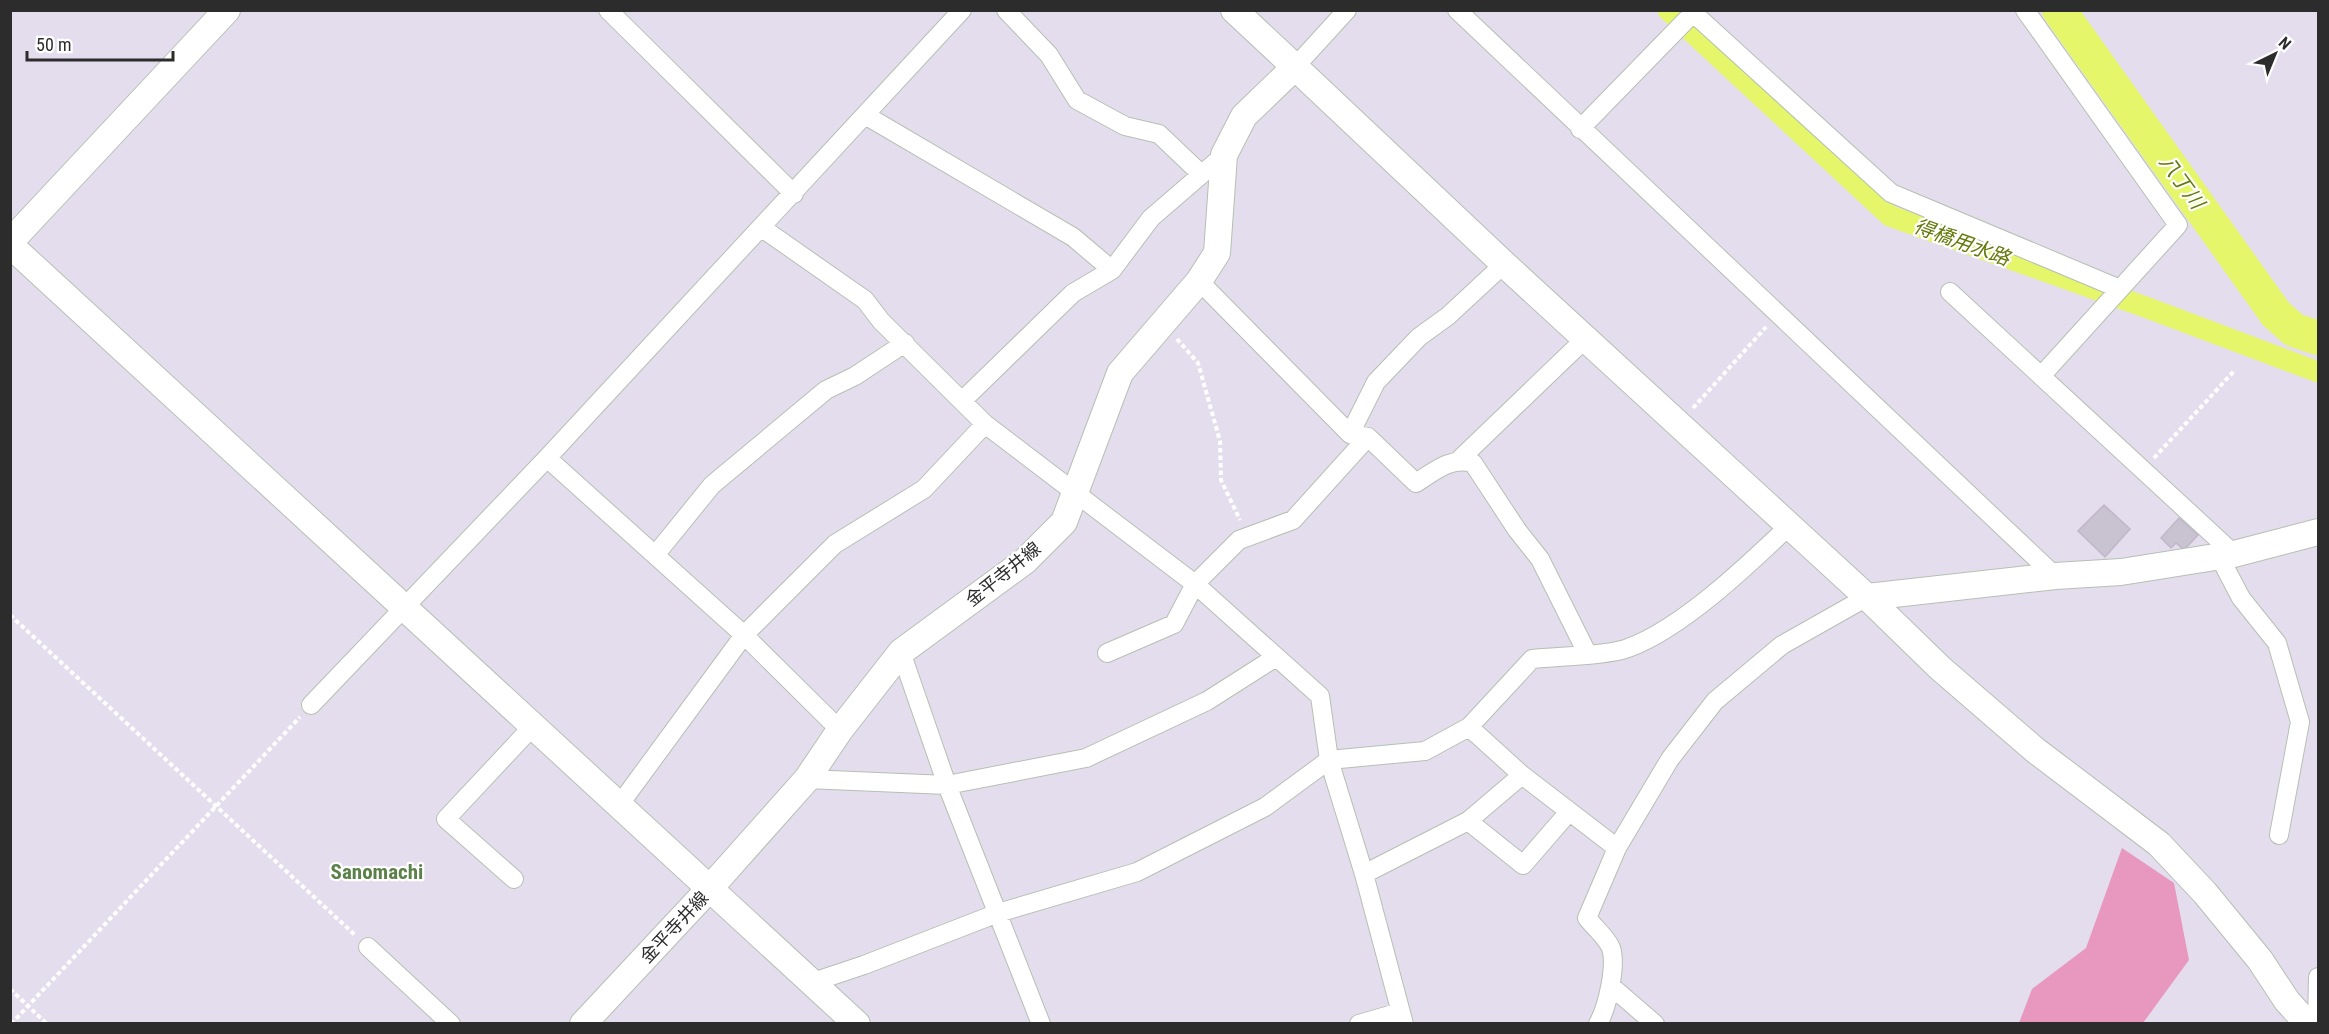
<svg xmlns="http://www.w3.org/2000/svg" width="2329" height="1034" viewBox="0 0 2329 1034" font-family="'Roboto Condensed','Noto Sans JP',sans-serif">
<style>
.green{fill:#e897be}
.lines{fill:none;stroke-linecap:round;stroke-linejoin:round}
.canal{stroke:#e5f66b;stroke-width:21}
.river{stroke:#e5f66b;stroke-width:34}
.building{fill:#c9c2d0;stroke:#c0b7ca;stroke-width:1.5}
.street-casing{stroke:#b6c0b1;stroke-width:20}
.secondary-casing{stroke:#b6c0b1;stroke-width:28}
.path{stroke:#fff;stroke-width:4;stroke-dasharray:4.5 3;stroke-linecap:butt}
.street{stroke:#fff;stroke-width:18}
.secondary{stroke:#fff;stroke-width:26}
.labels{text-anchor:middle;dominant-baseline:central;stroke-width:4.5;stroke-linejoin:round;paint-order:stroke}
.street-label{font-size:18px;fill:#2c2c2c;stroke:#fff}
.water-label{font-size:20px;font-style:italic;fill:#637909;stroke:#fff}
.quarter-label{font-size:21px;font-weight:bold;fill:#5b8049;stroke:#fff}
</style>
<rect width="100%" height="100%" fill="#e4ddee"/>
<!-- green -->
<path class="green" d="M2122 848 2174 883 2189 960 2143 1023H2019L2032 989 2086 948Z"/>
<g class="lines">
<!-- canal -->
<path class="canal" d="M1668 10 1890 216 2148 308 2318 372"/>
<!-- river -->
<path class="river" d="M2059 10 2276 314 2294 330 2318 338"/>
</g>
<!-- building -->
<path class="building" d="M2104 505 2130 529 2105 557 2078 531Z
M2179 518 2198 535 2184 550 2176 543 2171 548 2161 538Z"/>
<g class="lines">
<defs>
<path id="street" d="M608 10 794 194
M1006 10 1049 55 1077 100 1125 126 1159 134 1200 173
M1457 10 2055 576
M1690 10 1891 193 2120 289 2178 225 2025 10
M1295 67 1347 10
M865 115 1073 237 1112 270
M1580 129 1696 10
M762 228 865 300 881 321 985 424 1195 584 1320 696 1329 760 1364 874 1404 1024
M1199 281 1350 434 1368 437 1416 483C1435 471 1450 457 1473 463L1517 530 1540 559 1587 653
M1950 292 2234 554
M2042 375 2120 289
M963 400 1073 293 1112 270 1151 218 1224 155
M1350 434 1376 382 1419 337 1448 316 1504 264
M547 458 744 635 840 730
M1460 459 1586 338
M656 554 712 485 826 390 855 376 905 343
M2219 556 2241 598 2277 643 2300 722 2279 835
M901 652 947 785 1041 1024
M1107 653 1174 624 1195 584 1239 540 1293 520 1368 437
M311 705 547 458 962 10
M1469 727 1522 775 1617 848
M807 779 947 785 1086 758 1207 701 1276 657
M620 804 744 635 835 544 924 489 985 424
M1468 821 1523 865 1568 813
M1364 874 1468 821 1522 775
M514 879 446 819 534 725
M368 947 451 1024
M813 982 864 965 998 913 1137 872 1265 807 1329 760 1425 751 1469 727 1532 659C1556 656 1608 656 1628 648 1681 629 1747 566 1788 527
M1611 986 1655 1024
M1359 1024 1400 1012
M1598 1024C1607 1008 1617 966 1611 948 1607 938 1594 927 1587 918L1617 848 1670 759 1715 701 1782 645 1867 597
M2317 1024 2318 977"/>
<path id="secondary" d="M1295 67 1504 264 1867 597 1940 668 2035 750 2159 844 2205 893 2260 960 2287 1001 2308 1024
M10 242 227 10
M10 245 857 1024
M1867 597 2055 576 2121 572 2234 554 2318 532
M583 1024 710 888 807 779 840 730 901 652 1025 561 1064 522 1120 373 1199 281 1217 253 1224 155 1244 116 1295 67 1234 10"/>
</defs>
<!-- street casing -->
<use href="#street" class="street-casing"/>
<!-- secondary casing -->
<use href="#secondary" class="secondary-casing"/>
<!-- path -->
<path class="path" d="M1177 339 1198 363 1220 441 1221 480 1240 520
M1693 408 1766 327
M2154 458 2235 370
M10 615 355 935
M10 989 47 1024
M11 1024 300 717"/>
<!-- street -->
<use href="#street" class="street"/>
<!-- secondary -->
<use href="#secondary" class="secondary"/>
</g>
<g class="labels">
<!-- street labels -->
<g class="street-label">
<text transform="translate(1003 574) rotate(-39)">金平寺井線</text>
<text transform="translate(674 927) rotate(-47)">金平寺井線</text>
</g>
<!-- water labels -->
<g class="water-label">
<text transform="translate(2182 182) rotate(54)">八丁川</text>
<text transform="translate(1962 242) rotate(20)">得橋用水路</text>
</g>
<!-- quarter labels -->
<g class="quarter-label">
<text x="377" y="872">Sanomachi</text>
</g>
</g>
<!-- border -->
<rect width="2329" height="1034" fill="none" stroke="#2c2c2c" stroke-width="24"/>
<!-- north arrow -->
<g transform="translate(2275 54) rotate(43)" stroke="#ffffff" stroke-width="4.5" paint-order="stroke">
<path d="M0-4.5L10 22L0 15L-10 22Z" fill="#2c2c2c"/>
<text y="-9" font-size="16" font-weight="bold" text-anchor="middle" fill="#2c2c2c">N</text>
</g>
<!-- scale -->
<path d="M27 51v9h146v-9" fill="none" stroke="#2c2c2c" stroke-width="3"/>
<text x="36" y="51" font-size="18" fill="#2c2c2c" stroke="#ffffff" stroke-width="4.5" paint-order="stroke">50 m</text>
</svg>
